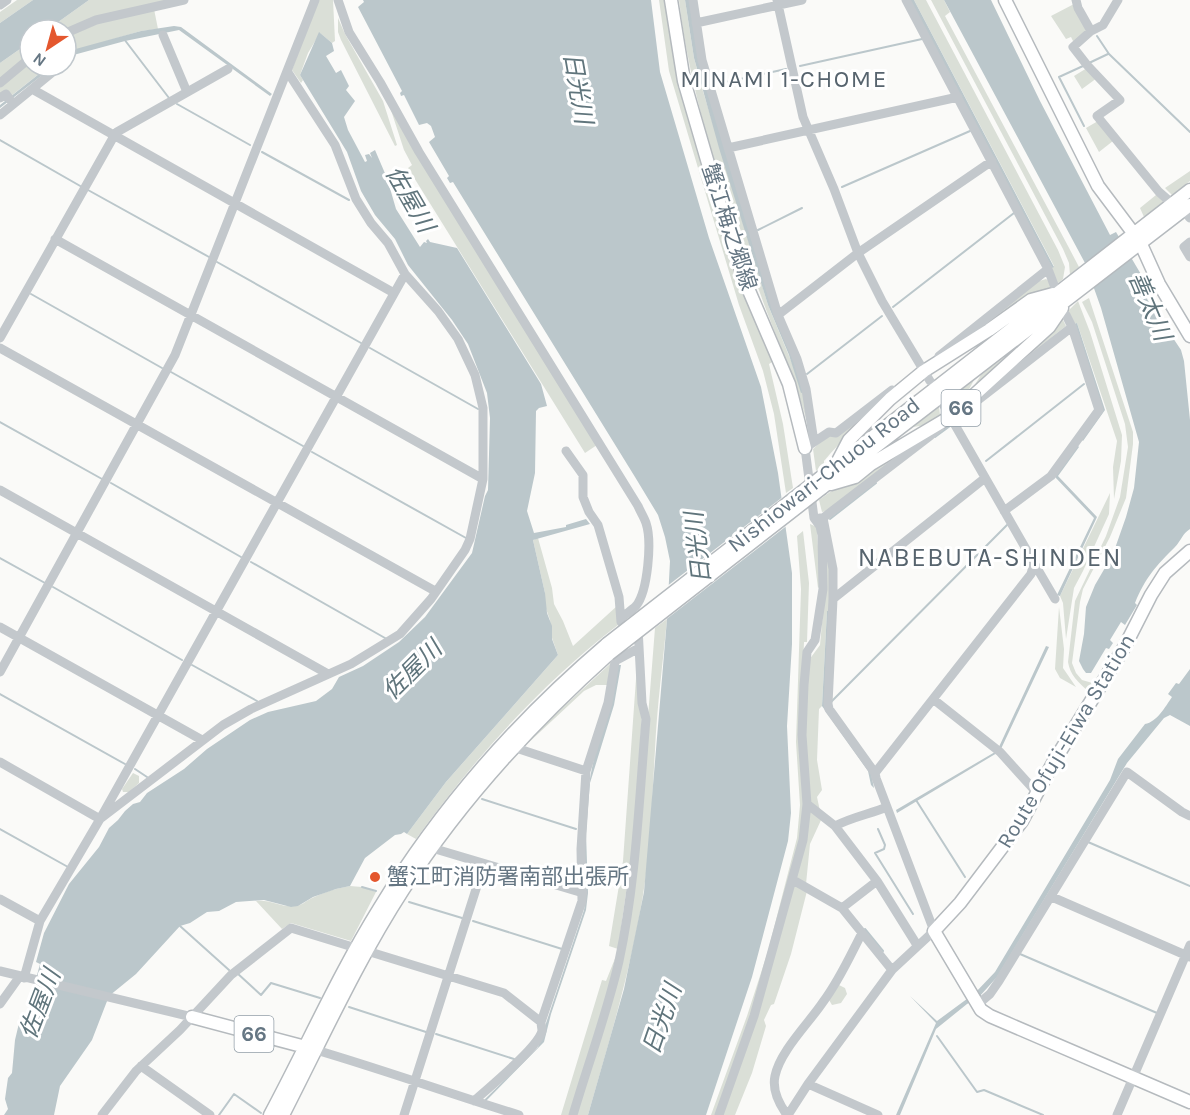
<svg xmlns="http://www.w3.org/2000/svg" width="1190" height="1115" viewBox="0 0 1190 1115" font-family="Karla,'Noto Sans JP',sans-serif">
<style>
.green{fill:#dadfd7}
.water{fill:#bbc7cb}
.pier{fill:#fafaf8}
.lines{fill:none;stroke-linecap:round;stroke-linejoin:round}
.stream{stroke:#bbc7cb;stroke-width:2}
.major-casing{stroke:#b5babe;stroke-width:15}
.minor{stroke:#c3c8cc;stroke-width:9}
.major{stroke:#fff;stroke-width:12}
.major-bridge-casing{stroke:#b5babe;stroke-width:15;stroke-linecap:butt}
.major-bridge{stroke:#fff;stroke-width:12}
.poi-dot{fill:#e4572e;stroke:#fff;stroke-width:2}
.labels{text-anchor:middle;dominant-baseline:central;stroke-width:6;stroke-linejoin:round;paint-order:stroke}
.shield{fill:#fff;stroke:#939fa8;stroke-width:1.5}
.shield-label{font-size:21px;font-weight:bold;fill:#657683}
.street-label{font-size:22px;fill:#657683;stroke:#fff}
.poi-label{font-size:22px;fill:#657683;stroke:#fff;text-anchor:start}
.neighbourhood-label{font-size:24px;letter-spacing:1.5px;fill:#57646e;stroke:#fff}
.water-label{font-size:24px;font-style:italic;fill:#60757c;stroke:#fff}
.quarter-label{font-size:26px;letter-spacing:1.5px;fill:#57646e;stroke:#fff}
</style>
<rect width="100%" height="100%" fill="#fafaf8"/>
<!-- green -->
<path class="green" d="M17 0H33L0 23V12Z
M89 0H171L66 30H47Z
M318 0H333L335 41 332 43 320 33 308 53 300 75 303 80 301 83 292 70Z
M659 0H666L668 17 774 361 769 364 783 424 793 488 786 493 774 414 763 371 739 305 669 71Z
M679 0H685L694 58 702 88 768 305 804 392 808 426C796 378 776 339 760 293 725 198 691 101 679 0Z
M914 0H926L1058 250 1065 267 1063 279 1057 284 1052 268 1054 266Z
M931 0H944L950 12 945 16 1068 246 1079 267 1070 275 1069 263 1063 249Z
M1074 4 1088 32 1074 43 1071 37 1066 39 1051 16Z
M154 9 158 29 141 31 66 53V37L109 19Z
M338 18 345 34 383 101 397 145 395 146 341 40 338 32Z
M30 42V55L0 80V63Z
M30 62V66H49L11 96 0 95V86Z
M1087 68 1097 78 1082 89 1074 76Z
M389 104 597 445 585 453 408 168 412 165 404 150Z
M1098 121 1113 141 1099 152 1086 128Z
M1190 171V181L1172 195 1165 188Z
M1156 195 1164 201 1144 217 1140 208Z
M1046 279 1049 281 1051 287 1035 293 958 344 1036 282Z
M1089 298 1133 432V444L1126 498 1110 537 1083 589 1080 602 1072 663 1076 673 1082 680 1096 684 1092 690 1088 691C1078 682 1070 675 1068 662L1075 601 1106 536 1120 497 1128 447 1125 424 1092 322 1082 302Z
M1078 301 1090 332 1122 435 1121 461 1114 499 1113 467 1117 441 1077 323 1074 324 1068 311Z
M1062 318 1066 326 989 387 1059 322Z
M1046 325 967 397 981 375Z
M974 380 966 395 952 405H949L946 401Z
M885 399C865 420 841 440 824 461V464L816 471 813 449 827 436H838Z
M939 407 940 415 926 425 913 427Z
M921 439 827 511 822 512 819 500 830 492 853 482Z
M1110 493 1109 514 1083 571 1074 588 1066 639 1063 603 1060 596Z
M810 524 817 527 820 586 818 588Z
M803 531 809 583 807 642H804L800 738 804 805 801 840 771 954 717 1115H711L747 1016 768 951 797 838 800 805 796 742 801 589 797 536Z
M824 535 830 567V611H827L822 706 819 709 817 760 822 790 817 797 820 811 810 804 804 732 809 660 820 645 825 590Z
M538 538 552 588 554 604 563 621 573 646 617 606 618 625C540 685 474 759 416 839L407 834 446 782 558 655 552 638 550 620 545 606V593L533 540Z
M1059 607 1064 649 1063 668 1076 687 1060 678 1055 669Z
M667 619C663 662 657 706 655 750 652 798 651 847 643 895 631 970 609 1042 588 1115H577L610 1002 638 844 655 628Z
M611 663 607 685H596L584 691 525 746 544 725Z
M637 665 642 716 633 844 618 949 609 946 623 861Z
M133 773 139 776V783L129 792H123L122 789Z
M808 810 822 818 810 844 806 884 796 878Z
M795 884 807 891 791 954 774 1004 771 1005 764 1020 766 1026 752 1073 735 1115H722Z
M350 886 362 887 376 892 351 941 291 923 282 929 256 901C270 899 282 908 295 906 301 906 306 901 312 898 324 892 337 888 350 886Z
M616 956 606 1000 569 1115H561L602 980 606 981Z
M839 985 845 988 847 994 841 1003 832 1005 829 1000Z"/>
<!-- water -->
<path class="water" d="M33 0H89L47 30H30V42L0 63V23Z
M363 0H651L660 72 709 238 761 387 778 473 792 573V644L787 726 791 813 788 841 752 977 706 1115H588L624 989 644 892 667 619 670 561 665 537 658 515 635 477 453 182 450 183 447 178 449 176 429 142 435 137 431 126 427 123 419 125 404 95 401 96 400 93 402 91 358 7 364 2Z
M685 0H690L698 58 804 392 801 393 789 355 768 305 719 148 694 58Z
M909 0H914L1054 267 1052 268Z
M944 0H991L1040 101 1110 235 1116 232 1142 276 1135 281 1181 350 1184 361 1190 420V529C1182 534 1181 541 1175 547 1156 566 1145 578 1135 603L1137 605 1125 625 1121 622 1110 640 1113 643 1109 649 1106 648 1091 673H1086L1083 669 1079 661 1084 634 1086 607 1095 585 1113 554 1126 517 1134 488 1139 442 1101 308 1085 263Z
M174 26 181 27 272 94 270 96 179 30 125 41 66 57V53L72 50 141 31Z
M319 32 332 43 334 51 326 56 336 73 341 70 349 86 346 90 355 101 344 117 348 130 365 162 367 161 365 155 369 154 372 158 370 153 375 150 387 178 396 209 420 247 424 242 427 243 426 241 428 239 430 242 457 248 541 384 547 406 539 408 536 411 535 473 527 511 534 533 566 527V525L586 519 590 524 533 540 545 593 547 613 552 626V639L558 655 446 782 407 834 404 832 401 834 395 835 365 858 350 886 336 889 313 897 298 906 291 907 264 900 236 902 219 911 207 912 190 923 180 926 136 974 109 996 92 1040 60 1086 54 1115H4L8 1109 5 1099 8 1078 12 1073 15 1040 20 1019 25 1020 40 964 36 962 44 933 69 884 99 847 109 828 118 820 125 811 133 804 140 802 147 793 184 769 207 749 250 720 268 712 316 701 332 689 339 677 363 666 399 642 425 617 472 553 485 496 488 490 490 418 487 393 468 344 452 320 408 265 395 239 375 215 361 191 347 152 300 75Z
M49 66H54L0 108V105Z
M1077 323 1105 410 1083 441 1081 439 1102 410 1074 324Z
M1077 445 1079 447 1058 476 1097 517 1060 596 1057 595 1094 518 1055 477Z
M827 611H829L825 704 871 773 874 788 871 785 868 771 822 706Z
M1046 646 1049 647 1000 751 998 749Z
M618 665H621L614 705 590 783 586 833 588 893 586 910 551 1014 544 1042 486 1101 484 1100 538 1047 584 910C589 884 583 858 584 832 586 774 604 720 618 665Z
M1190 669V726L1170 715 1164 718 1127 763 997 977 979 997 967 1004 936 1029 900 1115H896L936 1023 910 996 937 1021 975 993 995 972 1110 780 1118 759 1145 724C1157 722 1165 707 1172 697L1168 694 1176 683 1179 684Z
M995 752 997 753 897 813 896 810Z"/>
<!-- pier -->
<path class="pier" d="M784 496 789 524 664 621 666 587Z"/>
<g class="lines">
<!-- stream -->
<path class="stream" d="M1097 36 1109 54 1190 132
M124 39 169 98
M1089 63 1108 54
M800 66 922 39
M1083 66 1059 77 1084 126
M713 85 786 69
M177 104 250 145
M0 140 82 187
M262 152 349 200
M842 187 970 131
M88 190 209 257
M758 230 802 208
M217 262 361 343
M31 294 162 368
M893 307 1014 213
M370 348 478 409
M171 372 303 446
M807 374 882 316
M0 422 102 479
M935 437 950 426
M312 452 466 538
M986 461 1084 384
M111 483 241 557
M830 519 876 483
M0 558 45 583
M251 562 385 638
M53 587 182 660
M192 665 257 701
M0 694 125 764
M832 701 1007 525
M135 769 147 777
M482 799 576 829
M916 800 965 877
M0 829 68 867
M878 829 885 845 884 849 875 853 913 914
M1088 842 1190 886
M362 887 376 891
M409 902 462 918
M473 921 562 949
M180 926 229 970
M865 929 883 951
M1020 954 1157 1013
M237 973 261 995 271 983 320 998
M349 1007 426 1032
M436 1034 514 1059
M937 1036 977 1092 984 1090 1043 1115
M219 1115 234 1094 261 1113"/>
<defs>
<path id="major" d="M671 0 684 81 726 225 744 279 789 384 805 448
M1005 0 1098 186 1140 242 1159 284 1190 336
M838 461 849 440 890 399 924 371 989 330 1031 300 1053 294
M820 478 1190 190
M831 484 855 477 871 464 950 417 1049 327 1062 308
M822 488 1190 205
M1190 551 1165 573 1151 595 1125 646 1053 763 1022 821 960 903 934 931 981 1010 990 1016 1190 1102
M192 1017 313 1049
M270 1115C307 1046 338 975 379 909 440 808 518 720 607 644
M283 1115C322 1039 357 961 403 890 460 801 531 724 609 654"/>
</defs>
<!-- major casing -->
<use href="#major" class="major-casing"/>
<!-- minor -->
<path class="minor" d="M338 0 349 32 380 82 419 152 638 506C640 511 644 517 646 523 652 541 648 591 636 606 632 610 626 614 621 618
M693 0 702 60 778 315 797 359 806 389 814 442
M777 0 803 117 834 189 858 253 882 301 930 381
M906 0 1048 269 939 356
M1076 0 1078 8 1091 31
M1118 0 1103 25 1091 31 1073 47 1087 65 1120 100 1097 116 1159 192 1167 199
M0 5 7 0
M696 23 802 0
M66 33 96 20 184 0
M163 35 187 92
M0 83 30 58
M32 89 60 66
M0 98 6 94 13 104
M0 115 32 89 394 293
M728 148 958 97
M1189 217 1190 218
M55 239 483 479
M1190 242 1184 247 1190 257
M1048 269 1054 285
M778 315 858 253 992 161
M0 338 114 136 117 132 228 69
M0 348 435 591
M963 407 973 404 1072 327
M566 451 583 475V497L589 512 598 525 619 597 621 622
M0 490 328 674
M1004 511 1051 476 1099 410 1072 327 1066 315
M820 518H823L930 436 940 427
M1034 563 1055 599
M833 599 985 478
M0 627 202 740
M615 661 639 648
M0 672 175 355 315 0
M933 699 1000 752 1037 793
M513 747 586 771
M0 762 100 819
M875 773 1031 574 1034 563 943 404
M807 804 835 826 877 881 917 945
M100 819 223 725 251 709 351 664 400 634 431 599 465 550 470 539 483 479V408L475 375 458 339 438 311 405 274 388 243 371 223 356 199 335 145 287 71
M835 826C852 817 870 814 887 807
M432 848 583 893
M793 880 842 908 892 970
M1052 897 1190 957
M0 899 40 921
M842 908 877 881
M367 951 504 993 541 1022
M0 971 192 1017
M24 978 40 921 100 819 405 274
M0 1004 20 976
M977 1005 990 994 999 981 1127 772 1182 812 1190 816
M316 1050C384 1070 451 1094 519 1115
M141 1066 210 1115
M808 1084 878 1115
M474 1101C488 1088 538 1048 542 1031 542 1028 541 1025 541 1022L582 901 581 849 586 771 608 703 618 644
M102 1115 136 1071 180 1030 231 975 291 928 356 948
M404 1115 484 864
M573 1115C588 1064 607 1013 619 961 636 882 639 800 646 719L642 703 638 628
M719 1115 754 1016 803 840 807 804 802 735 804 685 807 652 815 640 823 589 822 535 820 526 814 518 805 448 829 432 836 433 892 390
M787 1115C779 1104 772 1090 775 1076 780 1051 809 1023 823 1002 839 981 850 956 862 933
M788 1115 808 1084 892 970 934 931 876 778 875 773 829 709 828 704 833 599V569L823 518
M1117 1115 1190 945"/>
<!-- major -->
<use href="#major" class="major"/>
<defs>
<path id="major-bridge" d="M607 644 820 478
M609 654 822 488"/>
</defs>
<!-- major-bridge casing -->
<use href="#major-bridge" class="major-bridge-casing"/>
<!-- major-bridge -->
<use href="#major-bridge" class="major-bridge"/>
</g>
<!-- markers -->
<circle class="poi-dot" cx="375" cy="877" r="6"/>
<g class="labels">
<!-- shield labels -->
<g class="shield">
<rect x="941.5" y="390" width="39" height="36" rx="4.5"/>
<rect x="234.5" y="1016" width="39" height="36" rx="4.5"/>
</g>
<g class="shield-label">
<text x="961" y="408">66</text>
<text x="254" y="1034">66</text>
</g>
<!-- street labels -->
<g class="street-label">
<text transform="translate(729 227) rotate(72)">蟹江梅之郷線</text>
<text transform="translate(824 475) rotate(-38)">Nishiowari-Chuou Road</text>
<text transform="translate(1066 741) rotate(-59)">Route Ofuji-Eiwa Station</text>
</g>
<!-- poi labels -->
<g class="poi-label">
<text x="387" y="877">蟹江町消防署南部出張所</text>
</g>
<!-- neighbourhood labels -->
<g class="neighbourhood-label">
<text x="784" y="79">MINAMI 1-CHOME</text>
</g>
<!-- water labels -->
<g class="water-label">
<text transform="translate(578 88) rotate(80)">日光川</text>
<text transform="translate(410 199) rotate(60)">佐屋川</text>
<text transform="translate(1150 306) rotate(67)">善太川</text>
<text transform="translate(698 548) rotate(-97)">日光川</text>
<text transform="translate(412 670) rotate(-45)">佐屋川</text>
<text transform="translate(40 1004) rotate(-69)">佐屋川</text>
<text transform="translate(662 1019) rotate(-71)">日光川</text>
</g>
<!-- quarter labels -->
<g class="quarter-label">
<text x="990" y="557">NABEBUTA-SHINDEN</text>
</g>
</g>
<!-- north arrow -->
<g transform="translate(48 48) rotate(216)"><circle r="28" fill="#ffffff" stroke="#c1c8cd" stroke-width="1.5"/>
<path d="M0-4.5L10 22L0 15L-10 22Z" fill="#e4572e"/>
<text y="-9" font-size="16" font-weight="bold" text-anchor="middle" fill="#657683">N</text>
</g>
</svg>
